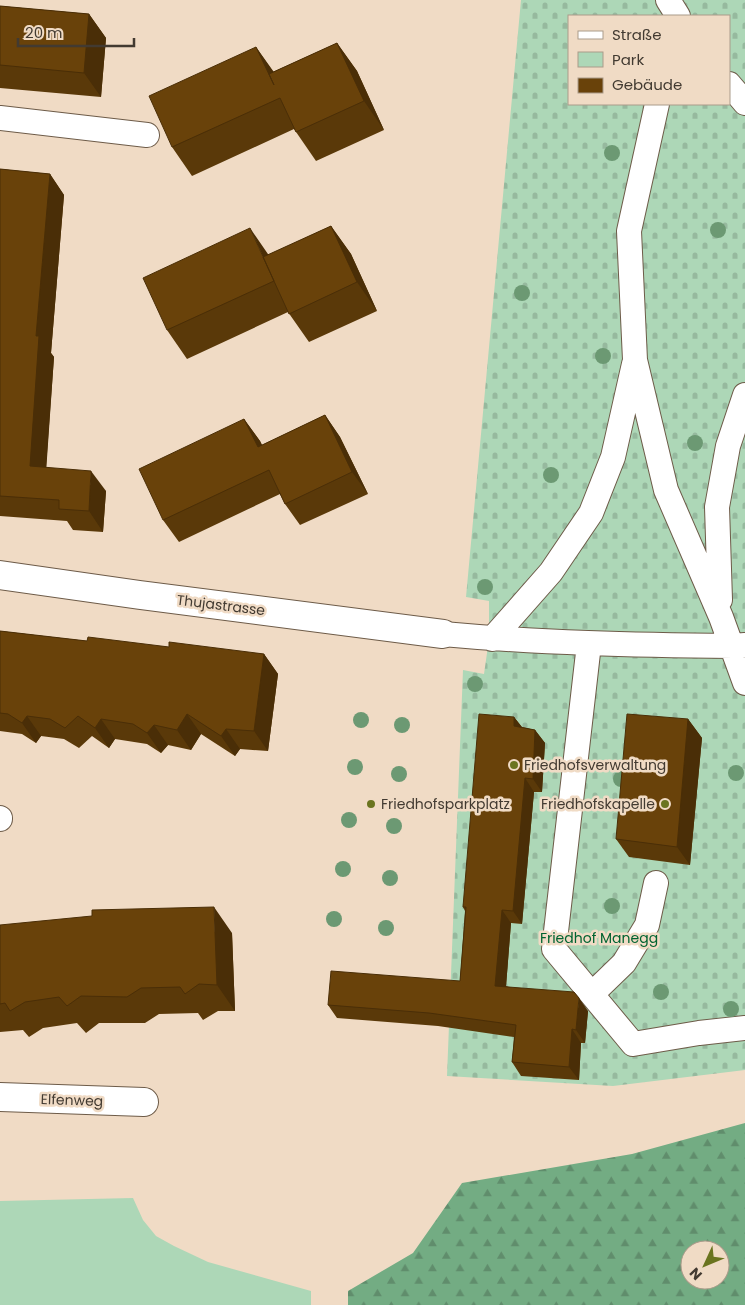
<svg xmlns="http://www.w3.org/2000/svg" width="745" height="1305" viewBox="0 0 745 1305" font-family="Poppins,sans-serif">
<style>
.green{fill:#add7b7}
.forest{fill:url(#forest-firs);fill-rule:evenodd}
.cemetery{fill:url(#cemetery-stones);fill-rule:evenodd}
.lines{fill:none;stroke-linecap:round;stroke-linejoin:round}
.service-casing{stroke:#6d5b48;stroke-width:26}
.minor-casing{stroke:#6d5b48;stroke-width:30}
.service{stroke:#fff;stroke-width:24}
.minor{stroke:#fff;stroke-width:28}
.tree{fill:#6c9973}
.wall{fill:#5a3909}
.shaded-wall{fill:#4a2e07}
.building{fill:#69420a;stroke:#4a2e07}
.poi-dot{fill:#6a741f;stroke:#f0dbc5;stroke-width:2}
.labels{text-anchor:middle;dominant-baseline:central;stroke-width:5;stroke-linejoin:round;paint-order:stroke}
.street-label{font-size:14px;fill:#423a31;stroke:#f0dbc5}
.poi-label{font-size:14px;fill:#423a31;stroke:#f0dbc5;text-anchor:start}
.park-label{font-size:14px;fill:#006330;stroke:#f0dbc5}
</style>
<defs>
<pattern id="forest-firs" width="22" height="20" patternUnits="userSpaceOnUse" patternTransform="scale(1.25)"><rect width="22" height="20" fill="#73ac83"/><path d="M5 1l3.5 6h-7zM16 11l3.5 6h-7z" fill="#608d6c"/></pattern>
<pattern id="cemetery-stones" width="16" height="16" patternUnits="userSpaceOnUse" patternTransform="scale(1.25)"><rect width="16" height="16" fill="#add7b7"/><path d="M2 7V4a2 2 0 0 1 4 0v3zM10 15v-3a2 2 0 0 1 4 0v3z" fill="#96b99e"/></pattern>
</defs>
<rect width="100%" height="100%" fill="#f0dbc5"/>
<!-- green -->
<path class="green" d="M133 1198 143 1220 156 1236 174 1246 208 1262 311 1291V1305H0V1201Z"/>
<!-- forest -->
<path class="forest" d="M745 1123V1305H348V1291L413 1253 462 1183 632 1154ZM690 1250H720V1280H690Z"/>
<!-- cemetery -->
<path class="cemetery" d="M521 0H745V1070L613 1086 447 1076 463 670 484 674 489 639V601L466 597ZM569 16H729V104H569Z"/>
<g class="lines">
<defs>
<path id="service" d="M668 0 678 16
M729 84 745 103
M657 104 629 231 635 360 666 490 721 617 745 683
M0 118 147 135
M720 600 717 507 728 446 745 395
M443 634C540 643 636 645 733 646L745 645
M492 639 551 572 591 513 613 457 634 364
M589 644 554 949 633 1044 699 1033 745 1028
M0 819V818
M592 994 624 963 647 925 656 883"/>
<path id="minor" d="M0 575 140 595 443 634
M0 1097 144 1102"/>
</defs>
<!-- service casing -->
<use href="#service" class="service-casing"/>
<!-- minor casing -->
<use href="#minor" class="minor-casing"/>
<!-- service -->
<use href="#service" class="service"/>
<!-- minor -->
<use href="#minor" class="minor"/>
</g>
<!-- trees -->
<g class="tree">
<circle cx="612" cy="153" r="8"/>
<circle cx="718" cy="230" r="8"/>
<circle cx="522" cy="293" r="8"/>
<circle cx="603" cy="356" r="8"/>
<circle cx="695" cy="443" r="8"/>
<circle cx="551" cy="475" r="8"/>
<circle cx="485" cy="587" r="8"/>
<circle cx="475" cy="684" r="8"/>
<circle cx="361" cy="720" r="8"/>
<circle cx="402" cy="725" r="8"/>
<circle cx="355" cy="767" r="8"/>
<circle cx="736" cy="773" r="8"/>
<circle cx="399" cy="774" r="8"/>
<circle cx="621" cy="779" r="8"/>
<circle cx="349" cy="820" r="8"/>
<circle cx="394" cy="826" r="8"/>
<circle cx="343" cy="869" r="8"/>
<circle cx="390" cy="878" r="8"/>
<circle cx="612" cy="906" r="8"/>
<circle cx="334" cy="919" r="8"/>
<circle cx="386" cy="928" r="8"/>
<circle cx="661" cy="992" r="8"/>
<circle cx="731" cy="1009" r="8"/>
</g>
<!-- wall -->
<path class="wall" d="M0 6 89 14 106 38 101 97 0 88Z
M337 43 357 71 384 130 316 161 294 129 192 176 172 147 256 47 273 72Z
M0 169 50 174 64 195 51 353 54 357 46 467 106 491 103 532 73 530 67 521 0 516Z
M331 226 351 254 377 311 309 342 288 312 187 359 167 330 268 255Z
M325 415 340 437 368 494 300 525 285 504 280 494 179 542 163 520 244 419 260 441 262 445Z
M0 631 87 641 264 654 278 674 268 751 240 749 235 756 201 734 191 750 168 745 161 753 147 744 115 739 109 748 92 736 79 748 64 739 41 736 36 743 22 734 0 731Z
M514 717 522 727 535 730 545 743 542 792H534L522 924 511 923 506 986 588 1011 585 1043H581L579 1080 521 1076 512 1062 514 1037 438 1026 337 1018 328 1005 460 981 465 911 463 907Z
M688 719 702 738 690 865 629 857 616 839Z
M0 925 232 933 235 1011H218L203 1020 198 1013 159 1014 145 1023H99L86 1033 77 1023 43 1028 29 1037 23 1030 0 1032Z"/>
<!-- shaded-wall -->
<path class="shaded-wall" d="M89 14 106 38 101 97 84 73Z
M337 43 357 71 384 130 364 101Z
M256 47 276 75 274 85Z
M50 174 64 195 51 353 54 357 45 487 30 466 36 336Z
M331 226 351 254 377 311 357 282Z
M250 228 270 257 274 281Z
M325 415 340 437 368 494 352 472Z
M244 419 260 441 273 468 258 447Z
M91 471 106 491 103 532 89 511Z
M264 654 278 674 268 751 254 731Z
M187 714 201 734 191 750 177 730Z
M27 716 41 736 36 743 22 723Z
M514 717 524 730 514 726Z
M101 719 115 739 109 748 95 728Z
M688 719 702 738 690 865 677 847Z
M154 725 168 745 161 753 147 733Z
M226 729 240 749 235 756 221 736Z
M535 730 545 743 542 792 533 779Z
M525 778 534 792 522 924 513 911Z
M214 907 232 933 235 1011 217 985Z
M502 910 511 923 505 999 495 986Z
M579 998 588 1011 585 1043 576 1030Z
M572 1029 581 1043 579 1080 569 1067Z"/>
<!-- building -->
<path class="building" d="M0 6 89 14 84 73 0 65Z
M337 43 364 101 296 132 280 98 172 147 149 96 256 47 274 85 269 74Z
M0 169 50 174 36 336H39L30 466 91 471 89 511 59 509V500L0 496Z
M331 226 357 282 289 314 263 257Z
M250 228 274 281 167 330 143 278Z
M325 415 352 472 285 504 269 470 163 520 139 469 244 419 258 447Z
M0 631 87 641 88 637 169 647V642L264 654 254 731 226 729 221 736 187 714 177 730 154 725 147 733 133 724 101 719 95 728 78 716 65 728 50 719 27 716 22 723 8 714 0 713Z
M479 714 514 717V726L535 730 533 779 525 778 513 911 502 910 495 986 574 992 579 998 576 1030 572 1029 569 1067 512 1062 516 1025 429 1013 328 1005 331 971 460 981 466 907H463Z
M627 714 688 719 677 847 616 839Z
M214 907 217 985 199 984 185 994 180 987 141 988 127 997 81 996 67 1006 59 997 25 1002 10 1011 5 1003 0 1004V925L92 916V910Z"/>
<!-- markers -->
<g class="poi-dot">
<circle cx="514" cy="765" r="5"/>
<circle cx="371" cy="804" r="5"/>
<circle cx="665" cy="804" r="5"/>
</g>
<g class="labels">
<!-- street labels -->
<g class="street-label">
<text transform="translate(221 605) rotate(7)">Thujastrasse</text>
<text transform="translate(72 1100) rotate(2)">Elfenweg</text>
</g>
<!-- poi labels -->
<g class="poi-label">
<text x="524" y="765">Friedhofsverwaltung</text>
<text x="381" y="804">Friedhofsparkplatz</text>
<text x="655" y="804" text-anchor="end">Friedhofskapelle</text>
</g>
<!-- park labels -->
<g class="park-label">
<text x="599" y="938">Friedhof Manegg</text>
</g>
</g>
<!-- legend -->
<rect x="568" y="15" width="162" height="90" fill="#f0dbc5" stroke="#aa9b8a"/>
<rect x="578" y="31" width="25" height="8" fill="#ffffff" stroke="#aa9b8a"/>
<text x="612" y="40" font-size="15" fill="#423a31">Straße</text>
<rect x="578" y="52" width="25" height="15" fill="#add7b7" stroke="#aa9b8a"/>
<text x="612" y="65" font-size="15" fill="#423a31">Park</text>
<rect x="578" y="78" width="25" height="15" fill="#69420a" stroke="#aa9b8a"/>
<text x="612" y="90" font-size="15" fill="#423a31">Gebäude</text>
<!-- north arrow -->
<g transform="translate(705 1265) rotate(226)"><circle r="24" fill="#f0dbc5" stroke="#aa9b8a"/>
<path d="M0-4L9 19L0 12L-9 19Z" fill="#6a741f"/>
<text y="-8" font-size="14" font-weight="bold" text-anchor="middle" fill="#423a31">N</text>
</g>
<!-- scale -->
<path d="M18 38v8h116v-8" fill="none" stroke="#423a31" stroke-width="2.5"/>
<text x="25" y="38" font-size="15" fill="#423a31" stroke="#f0dbc5" stroke-width="4" paint-order="stroke">20 m</text>
</svg>
